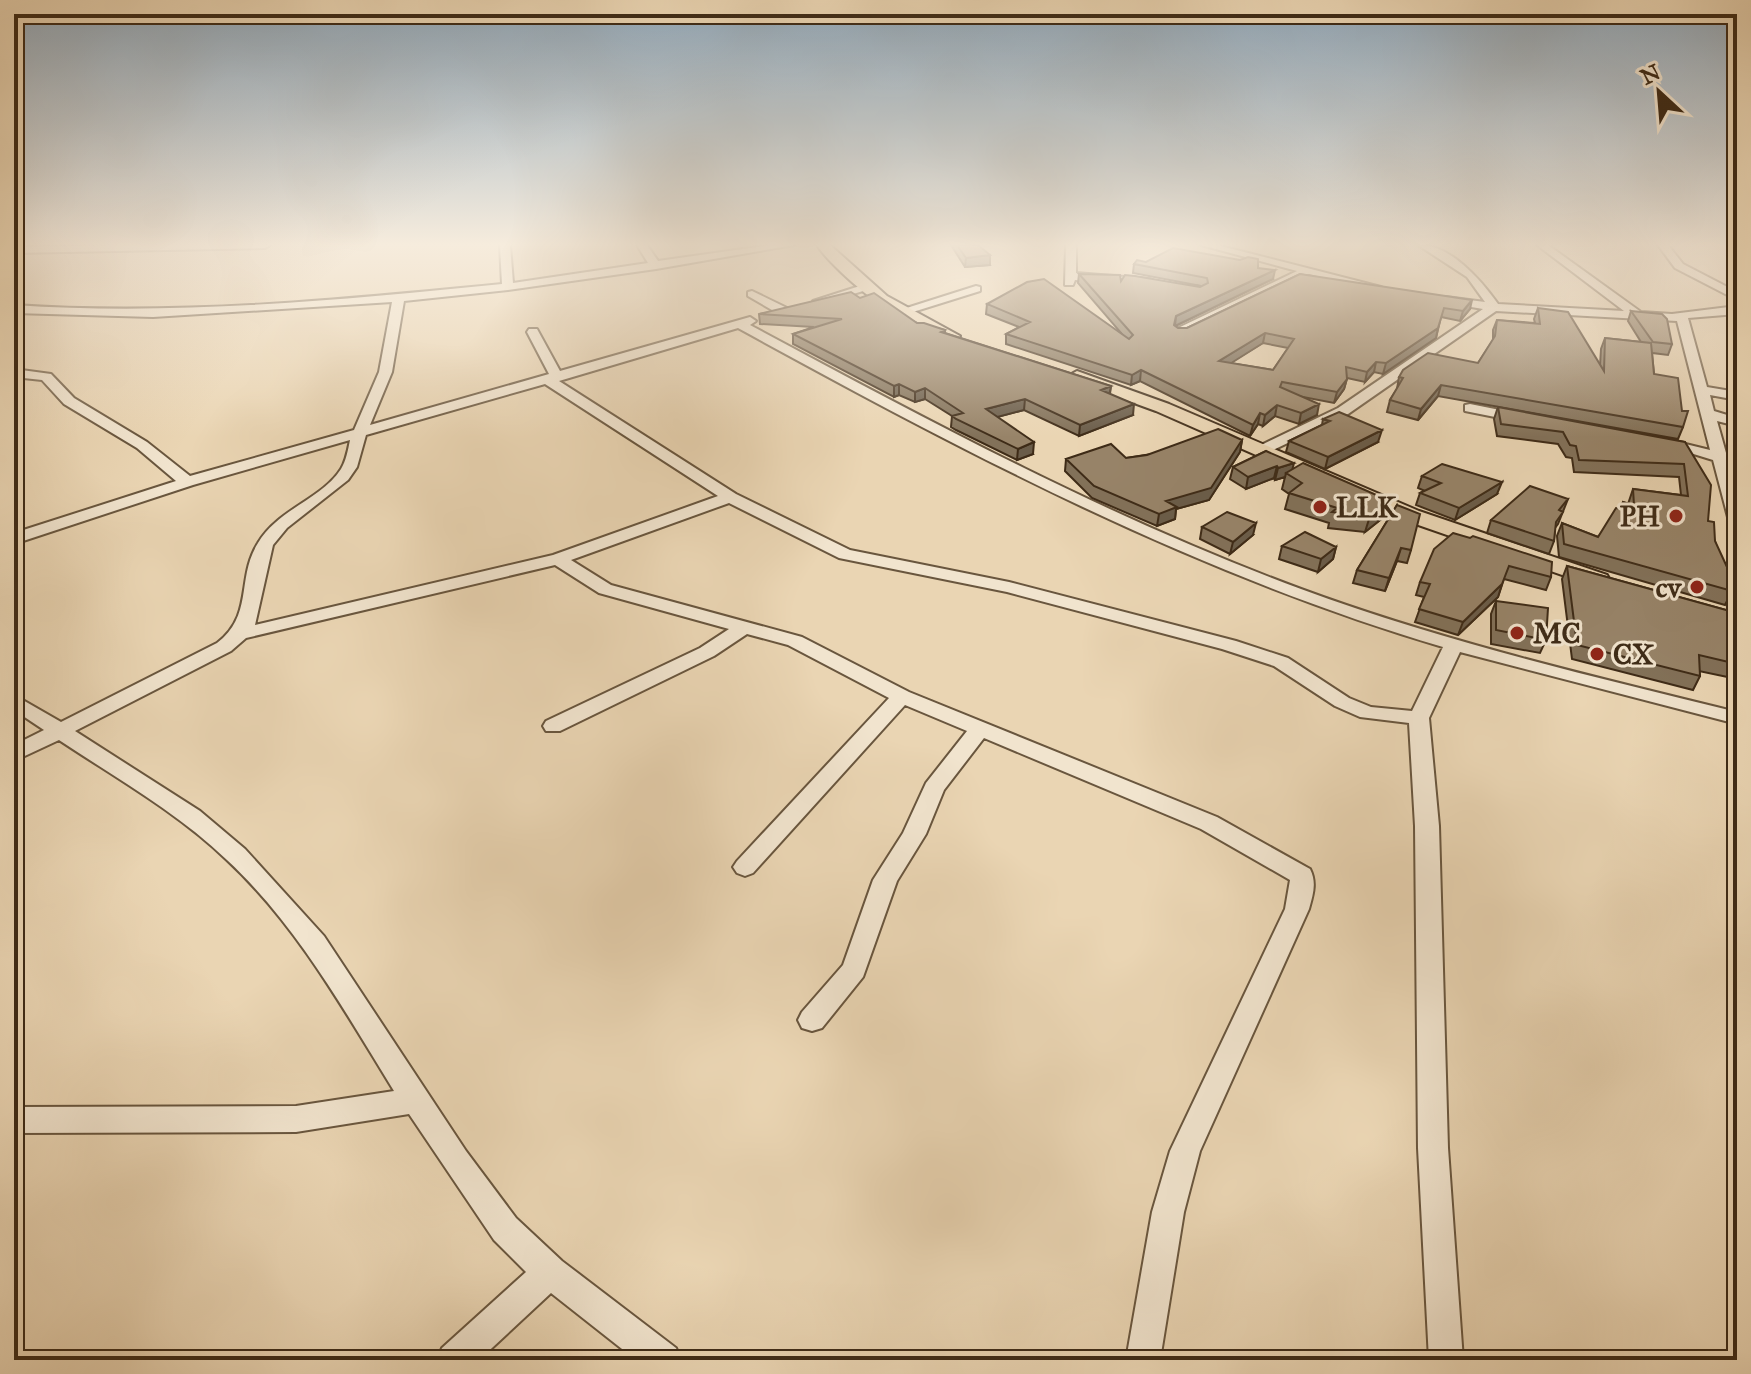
<svg xmlns="http://www.w3.org/2000/svg" width="1751" height="1374" viewBox="0 0 1751 1374" font-family="'IM FELL Great Primer',serif">
<style>
.lines{fill:none;stroke-linecap:round;stroke-linejoin:round}
.minor-casing{stroke:#69563e;stroke-width:4}
.major-casing{stroke:#3e2b17;stroke-width:4}
.minor{fill:#f1e4ce;fill-rule:evenodd}
.major{fill:#ead5b3;fill-rule:evenodd}
.wall{fill:#827159;stroke:#3e2b17;stroke-width:2;fill-rule:evenodd}
.shaded-wall{fill:#6a5c49;stroke:#3e2b17;stroke-width:2}
.building{fill:#978368;stroke:#3e2b17;stroke-width:2;fill-rule:evenodd}
.poi-dot{fill:#8f2418;stroke:#f1e4ce;stroke-width:3}
.labels{text-anchor:middle;dominant-baseline:central;stroke-width:6;stroke-linejoin:round;paint-order:stroke}
.poi-label{font-size:28px;font-weight:bold;fill:#3e2b17;stroke:#f1e4ce;text-anchor:start}
</style>
<rect width="100%" height="100%" fill="#ead5b3"/>
<filter id="stains"><feTurbulence type="fractalNoise" baseFrequency=".0025" numOctaves="4"/><feColorMatrix values="0 0 0 0 .2 0 0 0 0 .09 0 0 0 0 .02 0 0 0 .5 -.17"/></filter>
<radialGradient id="worn" r=".72"><stop offset=".6" stop-color="#630" stop-opacity="0"/><stop offset="1" stop-color="#630" stop-opacity=".3"/></radialGradient>
<g class="lines">
<defs>
<path id="minor" d="M128 245H270L265 248 14 253V247Z
M500 245H510L513 283 648 263 637 245H647L658 261 771 245H794L656 269 508 290 404 301 392 372 370 425 549 374 527 332 529 329H537L560 371 750 317 756 321 750 325C929 421 1109 518 1301 589 1442 641 1590 676 1737 712V724L1460 652 1429 718 1439 826 1448 1148 1463 1360H1429L1418 1148 1415 826 1409 723 1360 717 1335 706 1274 666 1222 649 1007 592 839 558 729 503 571 560 611 585 802 637 909 692 1217 817 1310 869C1317 883 1313 894 1309 909L1200 1151 1184 1212 1160 1360H1126L1152 1212 1170 1151 1285 909 1290 880 1201 829 984 738 944 790 926 834 897 881 863 977 822 1028 812 1031 802 1028 798 1020 802 1012 843 965 873 880 903 833 926 783 967 731 905 705 753 873 745 876 737 873 733 867 737 861 889 698 788 645 747 634 714 656 560 731H546L543 726 546 721 700 648 729 629 599 593 555 565 246 638 231 651 75 731 200 811 245 849 324 936 466 1151 516 1218 562 1261 676 1348 681 1360H636L551 1293 479 1360H437L442 1348 526 1272 494 1240 409 1114 296 1132 14 1133V1107L296 1106 394 1091C344 1010 297 925 227 860 177 812 116 778 59 740L14 761V745L44 730 14 710V695L61 722 217 643C254 615 236 578 258 543 278 509 322 499 341 469 346 461 348 450 350 440L193 485 14 544V533L176 481 137 448 64 404 42 380 14 377V369L51 374 74 398 147 442 190 476 354 430 379 372 392 302 153 317 14 313V305C176 316 341 300 502 284ZM738 328C966 453 1193 573 1443 647L1412 711 1371 707 1349 698 1288 658 1236 641 1009 582 850 550 736 494 559 381ZM545 384 718 496 553 555 255 625 273 545 287 528 348 480 357 467 366 435Z
M1066 245H1076V273L1150 279 1156 282 1150 285 1075 280 1073 285H1065Z
M1201 245H1217L1381 287 1375 290 1309 274 1184 335H1176V329L1297 271Z
M1418 245C1449 243 1481 280 1498 304L1624 311 1537 245H1548L1641 312 1672 314 1737 306V314L1688 318 1707 387 1737 392V400L1710 395 1714 411 1737 418V426L1717 421 1737 492V526L1729 521 1713 460 1658 443 1665 439 1710 450 1677 321 1496 311 1348 414 1265 454H1255V448L1338 408 1483 309 1442 302V298L1446 297 1485 302 1467 277Z
M1658 245H1668L1683 264 1737 292V300L1675 268Z
M866 284 870 285V289L819 304 813 301Z
M976 286 980 287V291L900 316 894 312Z
M752 291 787 308 789 311 779 314 748 296V292Z
M1470 404 1525 415 1527 418 1520 422 1465 411V405Z"/>
<path id="major" d="M817 245H830L887 296 960 336 958 339C923 347 834 272 817 245Z
M1077 371 1169 404 1419 511 1607 575 1610 580 1607 585H1591L1404 520 1156 411 1071 380 1068 376Z"/>
</defs>
<!-- minor casing -->
<use href="#minor" class="minor-casing"/>
<!-- major casing -->
<use href="#major" class="major-casing"/>
<!-- minor -->
<use href="#minor" class="minor"/>
<!-- major -->
<use href="#major" class="major"/>
</g>
<!-- wall -->
<path class="wall" d="M951 245H978L990 265 965 267Z
M1134 264 1258 268 1273 279 1175 326 1178 328H1187L1300 274 1470 309 1460 321 1441 317 1436 338 1383 374 1374 372 1365 382 1347 378 1344 389 1334 403 1303 397 1317 415 1299 424 1275 416 1263 426 1258 424 1250 436 1140 381 1131 385 1006 344V334L1019 327 986 314 987 304 1122 334 1078 283 1079 274 1121 281 1201 286 1133 273ZM1263 343 1288 348 1273 370 1230 363Z
M860 298 917 323 945 330V333L1111 386 1110 394 1133 415 1079 436 1024 410 997 417 1033 454 1017 460 956 430 951 427 952 416 925 399 915 402 899 395 894 397 793 344V334L814 327 760 324 759 314Z
M1538 308 1600 366 1601 349 1605 338 1641 342 1628 321 1631 311 1672 344 1668 355 1652 353 1654 374 1683 427 1678 439 1438 396 1418 420 1387 412 1390 400 1397 389 1399 377 1478 363 1493 340V330L1497 320 1535 323 1534 319Z
M1498 407 1685 442 1708 521 1732 591 1725 605 1559 557 1557 536 1562 523 1598 537 1620 509 1623 502 1628 504 1633 489 1681 495 1679 477 1574 472 1572 458 1566 457 1558 444 1497 436 1494 419Z
M1323 419 1378 442 1325 469 1286 452 1289 441 1322 425Z
M1242 440 1240 452 1209 500 1176 509 1175 519 1157 526 1092 498 1065 471 1066 459 1126 458Z
M1266 451 1292 469 1388 500 1384 517 1365 532 1328 528 1329 523 1285 509 1289 494 1282 489 1285 477 1275 480 1274 478 1246 489 1230 479 1233 467Z
M1422 476 1497 494 1455 520 1416 505 1420 493 1425 491 1418 488Z
M1568 499 1558 524 1555 528 1554 541 1549 554 1487 533 1491 520Z
M1397 505 1411 550 1407 563 1397 561 1385 591 1353 583 1357 570Z
M1202 527 1253 535 1230 554 1200 539Z
M1470 538 1551 577 1546 590 1504 579 1498 597 1458 635 1415 622 1424 597 1416 595 1420 582Z
M1282 546 1336 547 1333 559 1318 572 1279 559Z
M1567 566 1737 613V679L1699 671 1700 676 1693 690 1572 659 1562 579Z
M1496 601 1546 640 1540 653 1491 644V614Z"/>
<!-- shaded-wall -->
<path class="shaded-wall" d="M990 255V265L965 267 966 258Z
M1275 270 1273 279 1175 326 1176 316Z
M1472 300 1470 309 1460 321 1463 311Z
M1438 328 1436 338 1383 374 1386 363Z
M1265 333 1263 343 1217 372 1219 361Z
M1376 362 1374 372 1365 382 1367 372Z
M1141 370 1140 381 1131 385 1132 375Z
M1347 379 1344 389 1334 403 1337 392Z
M899 384V395L894 397V386Z
M1441 385 1438 396 1418 420 1421 409Z
M1111 386 1109 396 1101 390Z
M925 388V399L915 402V392Z
M1025 399 1024 410 986 420V409Z
M1134 404 1133 415 1079 436 1080 425Z
M1319 404 1317 415 1299 424 1301 413Z
M1277 405 1275 416 1263 426 1265 415Z
M1260 413 1258 424 1250 436 1253 425Z
M1382 430 1378 442 1325 469 1328 457Z
M1242 440 1240 452 1209 500 1176 509 1175 519 1157 526 1159 514 1166 501Z
M1034 442 1033 454 1017 460 1018 449Z
M1294 463 1291 475 1286 473 1285 477 1275 480 1278 468Z
M1277 466 1274 478 1246 489 1248 477Z
M1502 482 1497 494 1455 520 1459 508Z
M1388 500 1384 517 1365 532 1370 516Z
M1256 523 1253 535 1230 554 1233 542Z
M1336 547 1333 559 1318 572 1321 559Z
M1401 548 1397 561 1385 591 1389 578Z
M1502 584 1498 597 1458 635 1463 622Z"/>
<!-- building -->
<path class="building" d="M957 245H978L990 255 966 258Z
M1173 248 1240 260 1248 257 1258 259V268L1275 270 1176 316 1174 325 1178 328H1187L1300 274 1472 300 1463 311 1444 308 1438 328 1386 363 1376 362 1367 372 1346 367 1347 379 1337 392 1282 382 1280 387 1319 404 1301 413 1277 405 1265 415 1260 413 1253 425 1141 370 1132 375 1006 334 1030 322 987 304 1027 282 1044 279 1129 339 1133 335 1079 274 1120 275 1121 281 1125 275 1135 276 1200 287 1208 283 1207 278 1134 264 1137 260 1146 262ZM1265 333 1294 339 1273 370 1219 361Z
M851 292 860 298 874 293 917 323H924L945 330 941 332 1111 386 1101 390 1134 404 1080 425 1025 399 986 409 1034 442 1018 449 956 419 952 416 963 413 925 388 915 392 899 384 894 386 793 334 842 319 759 314Z
M1538 308 1568 312 1604 371 1605 338 1651 343 1654 374 1678 378 1682 411H1688L1683 427 1441 385 1421 409 1390 400 1403 378 1399 377 1403 370 1428 353 1478 363 1495 336 1497 320 1540 324Z
M1631 311 1662 314 1667 319 1672 344 1653 342Z
M1498 407 1685 442 1711 485 1708 521 1714 522 1715 541 1727 567 1732 568V591L1564 544 1562 523 1598 537 1616 508 1621 509 1623 502 1634 505 1633 489 1688 496 1684 464 1579 460 1576 446 1570 445 1563 432 1501 424Z
M1339 412 1382 430 1328 457 1289 441 1330 421 1323 419Z
M1218 429 1242 440 1211 488 1166 501 1177 507 1159 514 1094 486 1066 459 1111 444 1126 458 1147 455Z
M1266 451 1294 463 1278 468 1277 466 1248 477 1233 467Z
M1303 463 1388 500 1370 516 1332 512 1337 508 1289 493 1302 483 1286 473Z
M1442 464 1502 482 1459 508 1420 493 1441 483 1422 476Z
M1530 486 1568 499 1559 510 1563 512 1556 522 1554 541 1491 520Z
M1397 505 1420 514 1411 550 1401 548 1389 578 1357 570Z
M1227 512 1256 523 1233 542 1202 527Z
M1305 532 1336 547 1321 559 1282 546Z
M1453 533 1470 538 1473 536 1552 562 1551 577 1509 566 1502 584 1463 622 1419 609 1430 584 1420 582 1434 549Z
M1567 566 1737 613V664L1699 655 1700 676 1577 645Z
M1496 601 1548 608 1546 640 1496 630Z"/>
<!-- sky -->
<linearGradient id="sky" x2="0" y2="1"><stop stop-color="#91aabe"/><stop offset="0.56" stop-color="#f6ecdd"/><stop offset="1" stop-color="#f6ecdd" stop-opacity="0"/></linearGradient>
<rect width="1751" height="437" fill="url(#sky)"/>
<!-- markers -->
<g class="poi-dot">
<circle cx="1320" cy="507" r="8"/>
<circle cx="1676" cy="516" r="8"/>
<circle cx="1697" cy="587" r="8"/>
<circle cx="1517" cy="633" r="8"/>
<circle cx="1597" cy="654" r="8"/>
</g>
<g class="labels">
<!-- poi labels -->
<g class="poi-label">
<text x="1336" y="507">LLK</text>
<text x="1660" y="516" text-anchor="end">PH</text>
<text x="1681" y="587" text-anchor="end">cv</text>
<text x="1533" y="633">MC</text>
<text x="1613" y="654">CX</text>
</g>
</g>
<!-- margin -->
<rect width="1751" height="1374" fill="none" stroke="#ead5b3" stroke-width="48"/>
<rect x="16" y="16" width="1719" height="1342" fill="none" stroke="#3e2b17" stroke-width="4"/>
<rect x="24" y="24" width="1703" height="1326" fill="none" stroke="#3e2b17" stroke-width="2"/>
<!-- north arrow -->
<g transform="translate(1659 92) rotate(334)" stroke="#f1e4ce" stroke-width="6" paint-order="stroke">
<path d="M0-6L14 30L0 20L-14 30Z" fill="#3e2b17"/>
<text y="-12" font-size="22" font-weight="bold" text-anchor="middle" fill="#3e2b17">N</text>
</g>
<rect width="100%" height="100%" filter="url(#stains)"/>
<rect width="100%" height="100%" fill="url(#worn)"/>
</svg>
